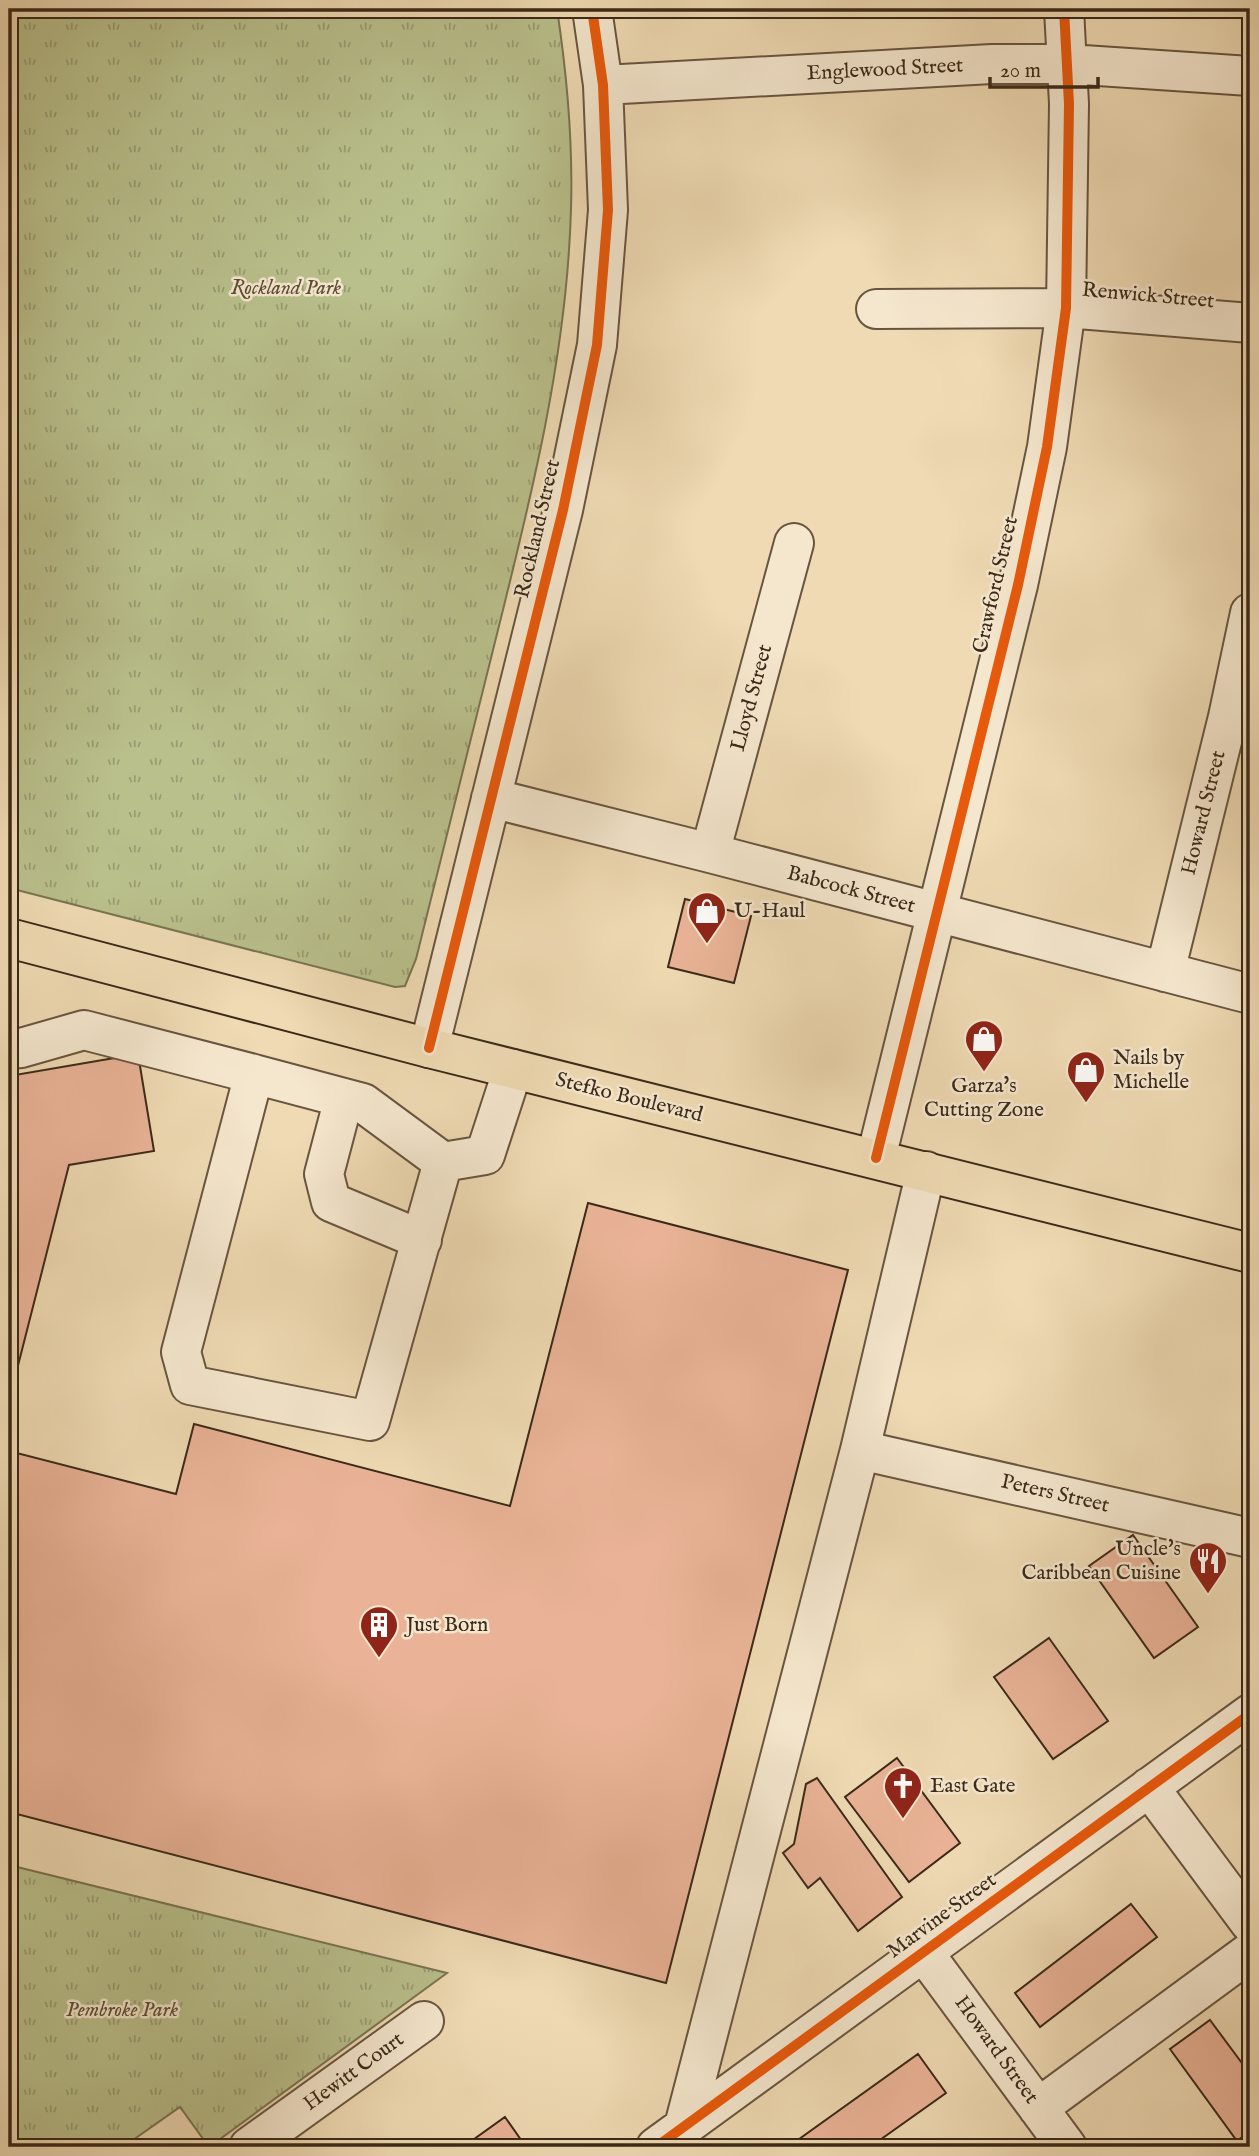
<svg xmlns="http://www.w3.org/2000/svg" width="1259" height="2156" viewBox="0 0 1259 2156" font-family="'IM FELL English',serif">
<style>
.grass{fill:url(#grass-tufts);stroke:#7a7452;stroke-width:2}
.building{fill:#eab397;stroke:#3b2919;stroke-width:2}
.lines{fill:none;stroke-linecap:round;stroke-linejoin:round}
.minor-casing{stroke:#685540;stroke-width:42}
.major-casing{stroke:#3b2919;stroke-width:42}
.minor{stroke:#f5e7ce;stroke-width:38}
.major{stroke:#efdab3;stroke-width:38}
.cycleway-casing{stroke:#f5e7ce;stroke-width:15}
.cycleway{stroke:#e8590c;stroke-width:10}
.labels{text-anchor:middle;dominant-baseline:central;stroke-width:5;stroke-linejoin:round;paint-order:stroke}
.street-label{font-size:21px;fill:#3b2919;stroke:#f5e7ce}
.park-label{font-size:21px;font-style:italic;fill:#5a4f36;stroke:#f5e7ce}
.poi-label{font-size:21px;fill:#3b2919;stroke:#f5e7ce;text-anchor:start}
</style>
<defs>
<pattern id="grass-tufts" width="24" height="20" patternUnits="userSpaceOnUse" patternTransform="scale(1.75)"><rect width="24" height="20" fill="#b9c08c"/><path d="M3 7l-1-3M5 7V3M7 7l1-3M15 17l-1-3M17 17v-4M19 17l1-3" fill="none" stroke="#989c72"/></pattern>
</defs>
<rect width="100%" height="100%" fill="#efdab3"/>
<filter id="stains"><feTurbulence type="fractalNoise" baseFrequency=".00286" numOctaves="4"/><feColorMatrix values="0 0 0 0 .2 0 0 0 0 .09 0 0 0 0 .02 0 0 0 .5 -.17"/></filter>
<radialGradient id="worn" r=".72"><stop offset=".6" stop-color="#630" stop-opacity="0"/><stop offset="1" stop-color="#630" stop-opacity=".3"/></radialGradient>
<!-- grass -->
<path class="grass" d="M9 9H557C567 75 573 142 571 209 567 357 530 502 494 646 468 750 442 854 416 959L405 986 395 987 9 888Z
M9 1865 447 1973 209 2147 180 2107 123 2147H9Z"/>
<!-- building -->
<path class="building" d="M685 899 751 916 734 983 668 967Z
M138 1054 154 1151 69 1165 9 1401V1076Z
M588 1203 848 1270 666 1983 9 1812V1451L176 1494 194 1424 510 1506Z
M1133 1535 1198 1627 1154 1658 1089 1566Z
M1049 1638 1108 1721 1053 1759 994 1677Z
M897 1758 960 1843 909 1882 845 1797Z
M817 1778 902 1897 858 1931 820 1878 808 1888 783 1853 794 1844 806 1784Z
M1131 1904 1157 1937 1040 2027 1015 1993Z
M1210 2020 1250 2074V2131L1237 2141 1170 2049Z
M918 2054 946 2093 870 2147H788Z
M505 2117 526 2147H463Z"/>
<g class="lines">
<defs>
<path id="minor" d="M603 85 992 64H1068L1250 76
M876 309 1066 308 1250 323
M491 798 710 853 1250 994
M710 853 794 543
M1165 972 1228 717 1250 613
M429 1048 563 510 597 345 608 210 603 85 592 9
M9 1049 21 1048 84 1030 254 1074 181 1352 190 1385 370 1421 443 1162 485 1155 513 1069
M254 1074 363 1103 443 1162
M344 1098 324 1174 331 1202 422 1240
M876 1158 1018 585 1047 447 1066 308 1069 104 1064 9
M860 1450 1250 1538
M1149 1787 1250 1923
M924 1953 1067 2147
M1038 2108 1250 1952
M684 2126 860 1450 926 1171
M249 2147 424 2021
M656 2147 1250 1714"/>
<path id="major" d="M9 938 429 1048 1250 1253"/>
</defs>
<!-- minor casing -->
<use href="#minor" class="minor-casing"/>
<!-- major casing -->
<use href="#major" class="major-casing"/>
<!-- minor -->
<use href="#minor" class="minor"/>
<!-- major -->
<use href="#major" class="major"/>
<defs>
<path id="cycleway" d="M429 1048 563 510 597 345 608 210 603 85 592 9
M876 1158 1018 585 1047 447 1066 308 1069 104 1064 9
M656 2147 1250 1714"/>
</defs>
<!-- cycleway casing -->
<use href="#cycleway" class="cycleway-casing"/>
<!-- cycleway -->
<use href="#cycleway" class="cycleway"/>
</g>
<!-- icons -->
<defs>
<symbol id="shop-pin" viewBox="-11 -11 22 30"><path d="M0 17L-7.5 6A9.5 9.5 0 1 1 7.5 6Z" fill="#8f2418" stroke="#f5e7ce"/><path d="M-5-2.5h2.3a2.7 3.5 0 0 1 5.4 0H5L5.5 6h-11ZM-1.5-2.5h3a1.5 2.3 0 0 0-3 0Z" fill="#fff"/></symbol>
<symbol id="restaurant-pin" viewBox="-11 -11 22 30"><path d="M0 17L-7.5 6A9.5 9.5 0 1 1 7.5 6Z" fill="#8f2418" stroke="#f5e7ce"/><path d="M-5-6h1v4h1v-4h1v4h1v-4h1v5L-1.5 .5V6h-2V.5L-5-1ZM5-6V6H3V1.5H1.5Q1.5-4 5-6Z" fill="#fff"/></symbol>
<symbol id="building-pin" viewBox="-11 -11 22 30"><path d="M0 17L-7.5 6A9.5 9.5 0 1 1 7.5 6Z" fill="#8f2418" stroke="#f5e7ce"/><path d="M-4-6H4V6H1V3H-1V6H-4ZM-2.5-4.3h1.7v1.8h-1.7ZM.8-4.3h1.7v1.8H.8ZM-2.5-1h1.7V.8h-1.7ZM.8-1h1.7V.8H.8Z" fill="#fff"/></symbol>
<symbol id="church-pin" viewBox="-11 -11 22 30"><path d="M0 17L-7.5 6A9.5 9.5 0 1 1 7.5 6Z" fill="#8f2418" stroke="#f5e7ce"/><path d="M-1.2-6h2.4v3.5h3.3v2.4h-3.3V6h-2.4V-.1h-3.3v-2.4h3.3Z" fill="#fff"/></symbol>
</defs>
<g fill-rule="evenodd">
<use href="#shop-pin" x="685" y="889" width="44" height="60"/>
<use href="#shop-pin" x="962" y="1017" width="44" height="60"/>
<use href="#shop-pin" x="1064" y="1048" width="44" height="60"/>
<use href="#restaurant-pin" x="1186" y="1539" width="44" height="60"/>
<use href="#building-pin" x="357" y="1603" width="44" height="60"/>
<use href="#church-pin" x="881" y="1764" width="44" height="60"/>
</g>
<g class="labels">
<!-- street labels -->
<g class="street-label">
<text transform="translate(885 70) rotate(-3)">Englewood Street</text>
<text transform="translate(1148 296) rotate(5)">Renwick Street</text>
<text transform="translate(538 529) rotate(-77)">Rockland Street</text>
<text transform="translate(996 585) rotate(-77)">Crawford Street</text>
<text transform="translate(752 698) rotate(-75)">Lloyd Street</text>
<text transform="translate(1204 813) rotate(-76)">Howard Street</text>
<text transform="translate(851 890) rotate(15)">Babcock Street</text>
<text transform="translate(629 1098) rotate(14)">Stefko Boulevard</text>
<text transform="translate(1055 1494) rotate(13)">Peters Street</text>
<text transform="translate(942 1916) rotate(-36)">Marvine Street</text>
<text transform="translate(996 2050) rotate(54)">Howard Street</text>
<text transform="translate(354 2072) rotate(-36)">Hewitt Court</text>
</g>
<!-- park labels -->
<g class="park-label">
<text x="286" y="288">Rockland Park</text>
<text x="122" y="2010">Pembroke Park</text>
</g>
<!-- poi labels -->
<g class="poi-label">
<text x="734" y="911">U-Haul</text>
<text x="1113" y="1058">Nails by<tspan x="1113" dy="24">Michelle</tspan></text>
<text x="984" y="1086" text-anchor="middle">Garza's<tspan x="984" dy="24">Cutting Zone</tspan></text>
<text x="1181" y="1549" text-anchor="end">Uncle's<tspan x="1181" dy="24">Caribbean Cuisine</tspan></text>
<text x="406" y="1625">Just Born</text>
<text x="930" y="1786">East Gate</text>
</g>
</g>
<!-- margin -->
<rect width="1259" height="2156" fill="none" stroke="#efdab3" stroke-width="35"/>
<rect x="10" y="10" width="1238" height="2135" fill="none" stroke="#3b2919" stroke-width="3.5"/>
<rect x="18" y="18" width="1224" height="2121" fill="none" stroke="#3b2919" stroke-width="2"/>
<!-- scale -->
<path d="M990 77v10h108v-10" fill="none" stroke="#3b2919" stroke-width="3.5"/>
<text x="1000" y="77" font-size="21" fill="#3b2919" stroke="#f5e7ce" stroke-width="5" paint-order="stroke">20 m</text>
<rect width="100%" height="100%" filter="url(#stains)"/>
<rect width="100%" height="100%" fill="url(#worn)"/>
</svg>
